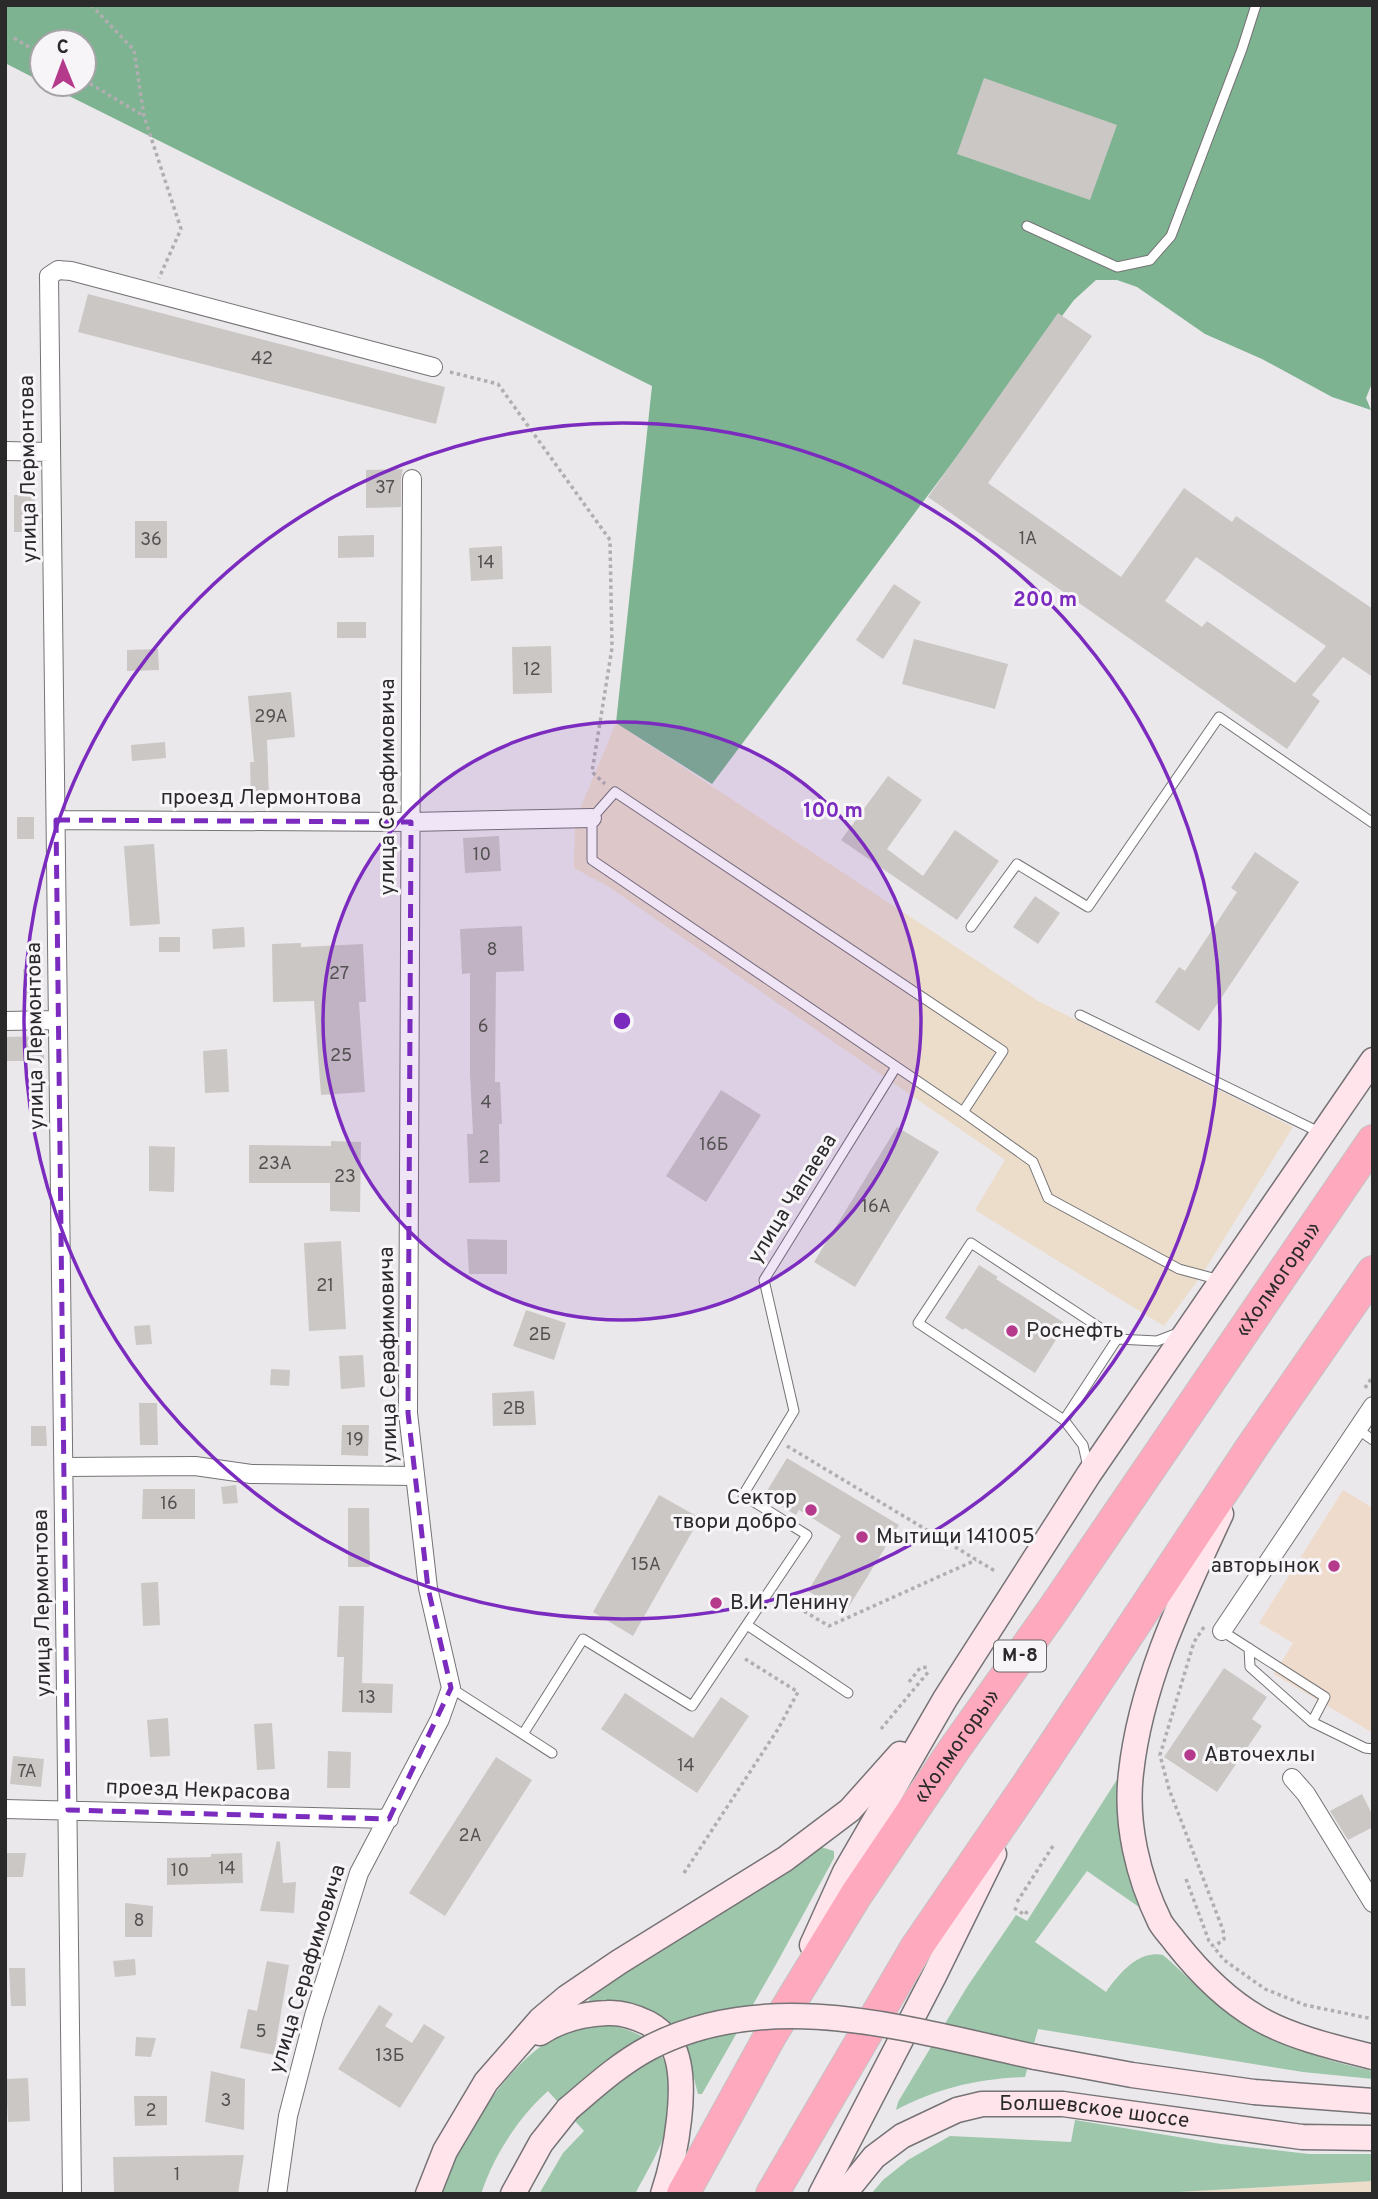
<svg xmlns="http://www.w3.org/2000/svg" width="1378" height="2199" viewBox="0 0 1378 2199" font-family="Overpass,sans-serif">
<style>
.commercial{fill:#efdbcc}
.industrial{fill:#ebddca}
.green{fill:#9dc6ab}
.forest{fill:#7db391}
.building{fill:#cbc7c5;fill-rule:evenodd}
.lines{fill:none;stroke-linecap:round;stroke-linejoin:round}
.lane-casing{stroke:#757375;stroke-width:11}
.street-casing{stroke:#757375;stroke-width:20}
.secondary-casing{stroke:#757375;stroke-width:27}
.highway-casing{stroke:#c4c3c4;stroke-width:34}
.path{stroke:#b0aeb0;stroke-width:3.5;stroke-dasharray:3.5 3.5;stroke-linecap:butt}
.lane{stroke:#fff;stroke-width:9}
.street{stroke:#fff;stroke-width:18}
.secondary{stroke:#ffe5eb;stroke-width:24}
.highway{stroke:#fea9bd;stroke-width:32}
.secondary-bridge-casing{stroke:#757375;stroke-width:27;stroke-linecap:butt}
.secondary-bridge{stroke:#ffe5eb;stroke-width:24}
.marked{fill:none;stroke:#7b2cbf;stroke-width:5;stroke-dasharray:14 9;stroke-linejoin:round}
.ring{fill:none;stroke:#7b2cbf;stroke-width:3.5}
.poi-dot{fill:#b53a8c;stroke:#f8f5f8;stroke-width:2.5}
.labels{text-anchor:middle;dominant-baseline:central;stroke-width:6;stroke-linejoin:round;paint-order:stroke}
.number-label{font-size:18px;fill:#535152}
.shield{fill:#f8f5f8;stroke:#686768;stroke-width:2}
.shield-label{font-size:19px;font-weight:bold;fill:#2b2a2b}
.street-label{font-size:21px;fill:#2b2a2b;stroke:#f8f5f8}
.poi-label{font-size:21px;fill:#2b2a2b;stroke:#f8f5f8;text-anchor:start}
.centre{fill:#7b2cbf;stroke:#f8f5f8;stroke-width:3.5}
.ring-label{font-size:21px;text-anchor:middle;font-weight:bold;fill:#7b2cbf;stroke:#f8f5f8;stroke-width:6;stroke-linejoin:round;paint-order:stroke}
</style>
<rect width="100%" height="100%" fill="#ebe8eb"/>
<!-- commercial -->
<path class="commercial" d="M1343 1490 1373 1508V1733L1274 1674 1293 1643 1259 1623Z"/>
<!-- industrial -->
<path class="industrial" d="M616 723 1038 1001 1293 1127 1201 1276 1164 1326 975 1210 1005 1160 609 887 574 868 575 821Z
M1373 2181V2194H1143Z"/>
<!-- green -->
<path class="green" d="M1118 1778C1114 1822 1124 1865 1139 1907L1087 1871 1035 1942 1106 1992C1119 1974 1138 1950 1163 1955 1184 1973 1202 1993 1224 2009 1269 2041 1320 2060 1373 2071V2079L1303 2072 1038 2029 1025 2077C976 2079 939 2088 896 2110L898 2102 967 1987 1016 1915 1027 1921Z
M821 1847 834 1851V1858L779 1959 702 2094H698L689 2059 589 2001 591 1995 628 1969Z
M599 2024C643 2029 670 2046 670 2093 670 2102 671 2112 669 2120 663 2146 647 2171 635 2194H539L563 2153 584 2131 548 2091C518 2118 494 2155 481 2194H441C458 2143 500 2075 544 2044 560 2032 579 2027 599 2024Z
M1075 2120 1221 2144 1309 2154H1373V2181L1143 2194H871L883 2180 908 2160 950 2136 1071 2142Z"/>
<!-- forest -->
<path class="forest" d="M5 5H1373V381L1366 398 1371 410 1332 397 1262 359 1205 334 1137 287 1117 280H1096L1074 300 712 784 616 723 652 386 45 84H84V42H42V82L5 63Z"/>
<!-- building -->
<path class="building" d="M984 78 1117 125 1090 200 957 154Z
M88 294 445 387 436 424 78 332Z
M1058 313 1092 336 988 483 1121 577 1184 488 1232 522 1236 516 1373 609V677L1343 657 1312 695 1320 701 1287 749 928 497ZM1196 557 1326 646 1295 683 1207 621 1202 627 1165 601Z
M403 469 401 479V507L366 508V470Z
M14 495H35V532H14Z
M135 521H167V558H135Z
M374 535V557L338 558V536Z
M502 546 503 579 471 581 469 548Z
M894 584 921 602 883 659 856 640Z
M337 622H366V638H337Z
M914 639 1008 664 995 709 902 684Z
M551 646 552 693 513 694 512 647Z
M158 649 159 670 127 671V650Z
M291 692 295 737 267 740 269 798H251L250 762H254L248 696Z
M165 742 166 758 132 761 131 745Z
M888 776 922 800 887 849 923 876 955 830 999 861 957 920 841 840Z
M17 817H34V839H17Z
M499 836 501 871 465 873 463 838Z
M154 844 160 924 130 926 124 846Z
M1255 852 1299 882 1199 1031 1155 1002 1179 967 1185 971 1237 892 1231 888Z
M1035 896 1060 913 1038 944 1013 927Z
M522 926 524 971 496 972 495 1082H500L502 1124H499L500 1182 469 1183 467 1134H473L470 1074V973L462 974 460 929Z
M244 927 245 947 213 949 212 929Z
M159 937H180V952H159Z
M301 943V947L363 944 366 1002H359L365 1092 321 1095 314 1001 273 1002 272 944Z
M41 968 42 998 24 999 23 969Z
M44 1036V1061H7V1037Z
M227 1049 229 1092 205 1093 203 1051Z
M721 1090 761 1115 706 1202 666 1176Z
M897 1127 939 1152 855 1287 814 1262Z
M331 1141 361 1142 360 1212 330 1211V1183H249V1145L331 1146Z
M149 1146 175 1147 174 1192 149 1191Z
M467 1239 507 1240V1274H469Z
M341 1241 346 1329 309 1331 304 1243Z
M979 1265 998 1277 996 1279 1066 1324 1035 1373 965 1328 963 1330 945 1318Z
M526 1310 566 1323 554 1360 513 1346Z
M150 1325 152 1344 136 1345 134 1326Z
M363 1355 365 1387 341 1389 339 1356Z
M271 1369 290 1370 289 1386 270 1385Z
M534 1391 536 1425 493 1426 492 1393Z
M139 1403H157L158 1445H140Z
M342 1425H369L368 1456 341 1455Z
M31 1426H46L47 1446H31Z
M787 1458 899 1525 845 1613 808 1591 841 1536 799 1510 796 1515 764 1496Z
M236 1485 238 1503 223 1504 221 1487Z
M143 1489H195V1519H142Z
M659 1495 700 1518 633 1636 593 1612Z
M348 1508H369L370 1567H348Z
M158 1582 160 1625 143 1626 141 1583Z
M339 1606H364L362 1683 393 1684 392 1713 342 1712 344 1657H337Z
M1224 1668 1267 1697 1252 1719 1262 1726 1217 1792 1164 1757Z
M625 1693 693 1738 721 1697 749 1716 697 1793 601 1729Z
M168 1718 170 1756 150 1757 147 1720Z
M272 1723 275 1769 257 1770 254 1724Z
M328 1751 351 1752 350 1788H327Z
M13 1756 44 1759 41 1787 10 1784Z
M496 1757 532 1780 445 1916 409 1893Z
M1362 1794 1373 1816V1827L1348 1840 1330 1811Z
M277 1841 280 1842 283 1883 296 1882 294 1913 260 1911Z
M5 1853H26L23 1877H5Z
M242 1853 243 1883 167 1885V1858L211 1857V1854Z
M125 1903 153 1906 152 1937H125Z
M135 1959 136 1975 115 1977 113 1961Z
M267 1961 289 1965 274 2055 240 2048 248 2009 257 2011Z
M9 1968H25L26 2006H11Z
M379 2005 393 2014 385 2026 412 2043 424 2024 445 2037 400 2108 338 2069Z
M136 2037 156 2038 151 2057 135 2056Z
M211 2071 245 2079 244 2130 205 2122Z
M28 2078 30 2121 8 2122 6 2079Z
M134 2096H167V2125L135 2126Z
M244 2155 238 2194H114L113 2157Z"/>
<g class="lines">
<defs>
<path id="lane" d="M1027 226 1117 267 1150 260 1171 236 1242 49 1256 5
M971 927 1017 864 1088 907 1219 717 1373 823
M1080 1015 1321 1133
M963 1112 592 860V818L615 792 1003 1051 963 1112 1033 1162 1048 1198 1179 1269 1220 1280
M1064 1420 918 1323 971 1243 1117 1339
M1357 1429 1373 1440
M1088 1467 1083 1445 1064 1420 1117 1339 1157 1341 1178 1333
M747 1625 848 1693
M1222 1631 1325 1697 1312 1722
M1249 1648 1250 1667 1312 1722 1365 1748 1373 1749
M451 1688 552 1753
M523 1734 583 1639 692 1706 807 1535 743 1495 794 1411 764 1280 896 1067"/>
<path id="street" d="M5 451 51 452
M56 820 411 822 592 818
M5 1021 58 1020
M64 1467 195 1466 251 1474 414 1476
M1222 1631 1373 1406
M1292 1778 1306 1794 1373 1903
M5 1809 389 1819
M72 2194 49 276 58 270 71 271 433 367
M277 2194 288 2116 314 2016 359 1873 440 1719 451 1688 428 1588 408 1413 412 479"/>
<g id="secondary">
<path d="M1221 1514C1183 1596 1141 1681 1131 1773 1125 1823 1138 1877 1160 1922 1164 1929 1171 1936 1176 1943 1199 1972 1225 1999 1258 2018 1290 2037 1337 2048 1373 2057"/>
<path d="M812 1945 845 1872 945 1699 1089 1474 1373 1060"/>
<path d="M540 2033C561 2019 582 2014 607 2013 622 2012 634 2016 648 2023 657 2028 666 2036 672 2045 691 2079 675 2158 663 2194"/>
<path d="M1035 2057 1132 2075 1254 2092 1373 2101"/>
<path d="M428 2194 445 2151 486 2082 541 2019 566 1998 619 1962 785 1859 850 1810 900 1754"/>
<path d="M513 2194 541 2143 568 2109"/>
<path d="M821 2194 934 1976 994 1854"/>
<path id="s1" d="M844 2194 874 2157 902 2136 957 2110 982 2104H1063L1302 2137 1373 2138"/>
</g>
<g id="highway">
<path id="s2" d="M683 2194 770 2036 856 1895 953 1751 1053 1610 1373 1141"/>
<path d="M772 2194 916 1948 1027 1786 1252 1447 1373 1272"/>
</g>
</defs>
<!-- lane casing -->
<use href="#lane" class="lane-casing"/>
<!-- street casing -->
<use href="#street" class="street-casing"/>
<!-- secondary casing -->
<use href="#secondary" class="secondary-casing"/>
<!-- highway casing -->
<use href="#highway" class="highway-casing"/>
<!-- path -->
<path class="path" d="M91 5 134 50 144 116 181 229 159 278
M14 38 42 55
M84 80 144 116
M450 372 498 384 610 540 612 648 592 772 605 784
M1365 1388 1373 1376
M787 1446 995 1571
M780 1597 829 1626 976 1560
M1204 1627 1194 1642 1160 1755 1169 1789 1223 1930 1224 1939 1214 1947
M909 1682 920 1668 928 1667
M881 1729 929 1671
M684 1873 778 1729 798 1692 742 1657
M1186 1879 1209 1941 1224 1960 1265 1989 1305 2005 1373 2019
M1017 1902 1053 1846
M1014 1908 1025 1915 1029 1908"/>
<!-- lane -->
<use href="#lane" class="lane"/>
<!-- street -->
<use href="#street" class="street"/>
<!-- secondary -->
<use href="#secondary" class="secondary"/>
<!-- highway -->
<use href="#highway" class="highway"/>
<defs>
<path id="secondary-bridge" d="M568 2109C594 2087 619 2064 649 2048 769 1985 911 2030 1035 2057"/>
</defs>
<!-- secondary-bridge casing -->
<use href="#secondary-bridge" class="secondary-bridge-casing"/>
<!-- secondary-bridge -->
<use href="#secondary-bridge" class="secondary-bridge"/>
</g>
<!-- marked area -->
<path class="marked" d="M56 820 411 822 408 1413 428 1588 451 1688 389 1819 68 1810Z"/>
<!-- distance rings -->
<circle cx="622" cy="1021" r="299" fill="#7b2cbf" fill-opacity=".12"/>
<g class="ring">
<circle cx="622" cy="1021" r="299"/>
<circle cx="622" cy="1021" r="598"/>
</g>
<!-- markers -->
<g class="poi-dot">
<circle cx="1012" cy="1331" r="7"/>
<circle cx="811" cy="1510" r="7"/>
<circle cx="862" cy="1537" r="7"/>
<circle cx="1334" cy="1566" r="7"/>
<circle cx="716" cy="1603" r="7"/>
<circle cx="1190" cy="1755" r="7"/>
</g>
<g class="labels">
<!-- number labels -->
<g class="number-label">
<text x="262" y="359">42</text>
<text x="385" y="488">37</text>
<text x="1028" y="539">1А</text>
<text x="151" y="540">36</text>
<text x="486" y="563">14</text>
<text x="532" y="670">12</text>
<text x="271" y="717">29А</text>
<text x="482" y="855">10</text>
<text x="492" y="950">8</text>
<text x="339" y="974">27</text>
<text x="483" y="1027">6</text>
<text x="341" y="1056">25</text>
<text x="486" y="1103">4</text>
<text x="714" y="1145">16Б</text>
<text x="484" y="1158">2</text>
<text x="275" y="1164">23А</text>
<text x="345" y="1177">23</text>
<text x="876" y="1207">16А</text>
<text x="325" y="1286">21</text>
<text x="540" y="1335">2Б</text>
<text x="514" y="1409">2В</text>
<text x="355" y="1440">19</text>
<text x="169" y="1504">16</text>
<text x="646" y="1565">15А</text>
<text x="367" y="1698">13</text>
<text x="686" y="1766">14</text>
<text x="27" y="1772">7А</text>
<text x="470" y="1836">2А</text>
<text x="227" y="1869">14</text>
<text x="180" y="1871">10</text>
<text x="139" y="1921">8</text>
<text x="261" y="2032">5</text>
<text x="390" y="2056">13Б</text>
<text x="226" y="2101">3</text>
<text x="151" y="2111">2</text>
<text x="177" y="2175">1</text>
</g>
<!-- shield labels -->
<rect class="shield" x="994" y="1640.5" width="52" height="31" rx="5"/>
<g class="shield-label">
<text x="1020" y="1656">М-8</text>
</g>
<!-- street labels -->
<g class="street-label">
<text transform="translate(29 469) rotate(-91)">улица Лермонтова</text>
<text transform="translate(388 787) rotate(-90)">улица Серафимовича</text>
<text x="261" y="798">проезд Лермонтова</text>
<text transform="translate(36 1036) rotate(-91)">улица Лермонтова</text>
<text transform="translate(793 1199) rotate(-58)">улица Чапаева</text>
<text stroke="none"><textPath href="#s2" startOffset="1092">«Холмогоры»</textPath></text>
<text transform="translate(389 1355) rotate(-91)">улица Серафимовича</text>
<text transform="translate(43 1603) rotate(-91)">улица Лермонтова</text>
<text stroke="none"><textPath href="#s2" startOffset="525">«Холмогоры»</textPath></text>
<text transform="translate(198 1791) rotate(2)">проезд Некрасова</text>
<text transform="translate(308 1969) rotate(-73)">улица Серафимовича</text>
<text stroke="none"><textPath href="#s1" startOffset="282">Болшевское шоссе</textPath></text>
</g>
<!-- poi labels -->
<g class="poi-label">
<text x="1026" y="1331">Роснефть</text>
<text x="797" y="1498" text-anchor="end">Сектор<tspan x="797" dy="24">твори добро</tspan></text>
<text x="876" y="1537">Мытищи 141005</text>
<text x="1320" y="1566" text-anchor="end">авторынок</text>
<text x="730" y="1603">В.И. Ленину</text>
<text x="1204" y="1755">Авточехлы</text>
</g>
</g>
<circle cx="622" cy="1021" r="10" class="centre"/>
<g class="ring-label">
<text x="1045" y="606">200 m</text>
<text x="833" y="817">100 m</text>
</g>
<!-- border -->
<rect width="1378" height="2199" fill="none" stroke="#2b2a2b" stroke-width="14"/>
<!-- north arrow -->
<g transform="translate(63 63) rotate(359)"><circle r="33" fill="#f8f5f8" stroke="#a6a4a6" stroke-width="2"/>
<path d="M0-5L12 26L0 18L-12 26Z" fill="#b53a8c"/>
<text y="-10" font-size="19" font-weight="bold" text-anchor="middle" fill="#2b2a2b">С</text>
</g>
</svg>
